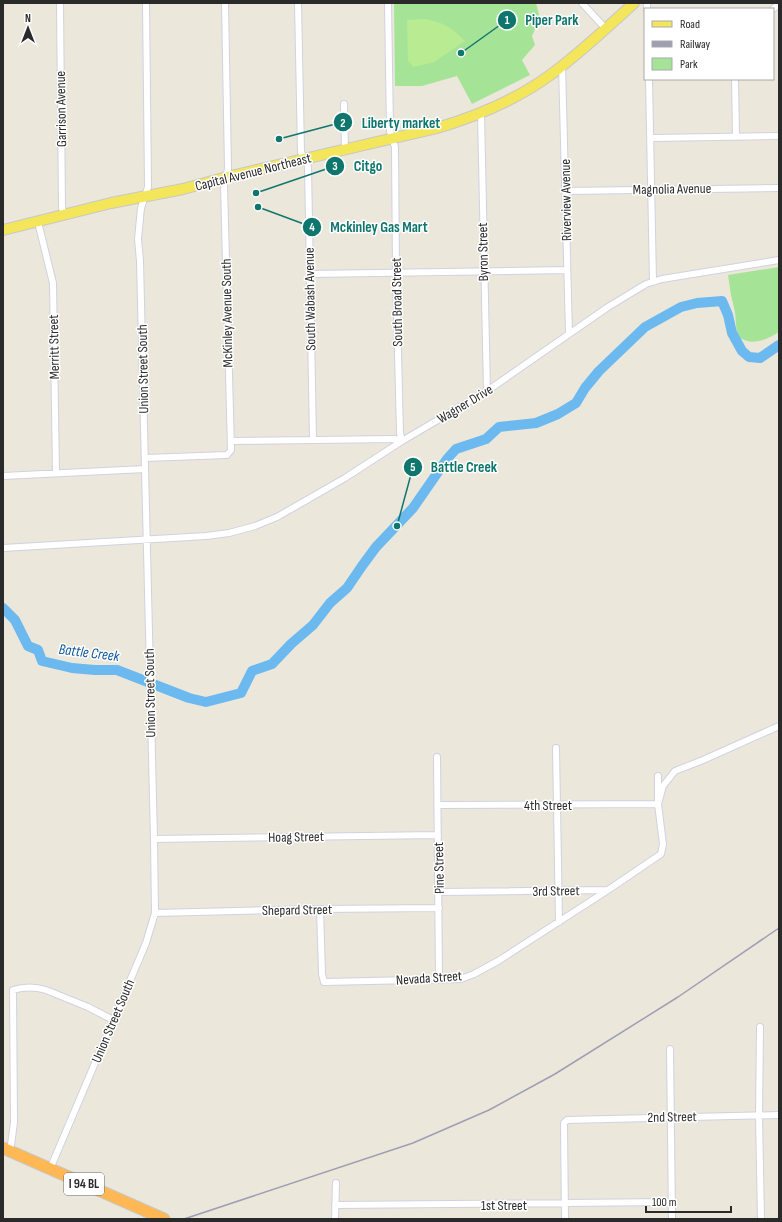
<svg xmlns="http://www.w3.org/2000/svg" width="782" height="1222" viewBox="0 0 782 1222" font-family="'Sofia Sans Condensed',sans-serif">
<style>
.green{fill:#a5e497}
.pitch{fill:#b8eb92}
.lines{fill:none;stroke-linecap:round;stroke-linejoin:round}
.river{stroke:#6cb9f0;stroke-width:10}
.street-casing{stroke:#d1d1e3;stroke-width:8}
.primary-casing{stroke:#c8c8c8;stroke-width:12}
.highway-casing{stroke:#c8c8c8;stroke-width:13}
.street{stroke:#fff;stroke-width:6}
.primary{stroke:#f3e65a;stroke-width:10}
.highway{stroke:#ffb853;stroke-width:11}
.rail{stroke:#9e9eb4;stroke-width:1.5}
.labels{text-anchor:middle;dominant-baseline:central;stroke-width:3;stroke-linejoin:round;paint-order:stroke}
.shield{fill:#fff;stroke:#6a6a6a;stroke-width:1}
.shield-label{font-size:13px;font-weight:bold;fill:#2a2a2a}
.street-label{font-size:14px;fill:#2a2a2a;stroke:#fff}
.water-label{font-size:15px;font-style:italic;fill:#0b559c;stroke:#fff}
.leader{fill:none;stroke:#0f766e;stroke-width:1.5}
.callout-dot{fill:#0f766e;stroke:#fff;stroke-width:1.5}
.mark-label{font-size:12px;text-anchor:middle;font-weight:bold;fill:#fff}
.callout-label{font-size:15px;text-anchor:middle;font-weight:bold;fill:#0f766e;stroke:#fff;stroke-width:3;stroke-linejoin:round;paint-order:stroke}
</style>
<rect width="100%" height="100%" fill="#ece7db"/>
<!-- green -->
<path class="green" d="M394 3H536L540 18 532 36 535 45 522 60 530 75 472 104 457 76 422 86H395Z
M779 267V332C766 340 751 347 737 336L735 312 731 295 728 275Z"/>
<!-- pitch -->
<path class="pitch" d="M425 19C445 23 450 27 465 41L434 62 414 67 408 61 407 20Z"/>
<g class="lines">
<!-- river -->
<path class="river" d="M3 608 15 620 28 646 38 650 42 661 72 668 95 670H117L189 698 206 702 241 693 252 671 272 664 291 644 313 625 330 603 347 588 362 566 376 547 413 508 447 459 456 449 486 439 499 427 536 423 558 414 576 403 585 388 599 371 645 327 681 307 697 303 722 301 728 315 732 333 742 351 749 357 760 358 779 345"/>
<defs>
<path id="street" d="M60 3 62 208 64 215
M298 3 301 152 308 166 313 440
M388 3 390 131 395 147 396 273 400 433 402 441
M582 3 606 29
M647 3V9
M773 9 779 4
M562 65 569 334
M649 79 653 281
M735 79 736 136
M344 104 345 150
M481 114 487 391
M651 138 779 136
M566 191 779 188
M38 222 53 283 56 473
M310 274 567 270
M231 441 395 439 402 441
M145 458 227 455 231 450 224 185 228 169 225 3
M3 476 145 469
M3 548 206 536 229 533 255 526 277 517 345 478 402 441 487 391 608 307 646 284 662 279 779 260
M556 748 559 922
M437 757 439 980
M438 805 658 804 663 786 675 771 703 760 779 726
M154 839 438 835
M439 892 608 890 661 854 663 844 658 804V776
M320 909 322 974 324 982 461 979 474 974 498 961 608 890
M155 913 320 909 439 908
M760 1027 759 1116 761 1219
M670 1049 672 1219
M8 1151 11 1145 14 1122 13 990C23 987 36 987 46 990L88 1007 113 1020
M50 1169 146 943 155 913 154 839 140 261 138 239 141 208 148 187 146 3
M335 1205 672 1202
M335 1219 336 1183
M565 1219 564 1123 567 1120 779 1115"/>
<path id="primary" d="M3 230 111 203 183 189 227 177 437 128C478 116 518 99 553 73 581 52 608 27 634 3"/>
<path id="highway" d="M3 1148 164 1219"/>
</defs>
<!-- street casing -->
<use href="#street" class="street-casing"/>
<!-- primary casing -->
<use href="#primary" class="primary-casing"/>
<!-- highway casing -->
<use href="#highway" class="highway-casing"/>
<!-- street -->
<use href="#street" class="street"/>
<!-- primary -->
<use href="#primary" class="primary"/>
<!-- highway -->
<use href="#highway" class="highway"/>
<!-- rail -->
<path class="rail" d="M184 1219 413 1143 489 1110 555 1074 678 997 779 928"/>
</g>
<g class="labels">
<!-- shield labels -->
<rect class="shield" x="64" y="1173" width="40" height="22" rx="3"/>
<g class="shield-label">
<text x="84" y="1184">I 94 BL</text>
</g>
<!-- street labels -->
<g class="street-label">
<text transform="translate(61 109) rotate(-91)">Garrison Avenue</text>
<text transform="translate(253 172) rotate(-14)">Capital Avenue Northeast</text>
<text transform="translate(672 189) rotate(-1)">Magnolia Avenue</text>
<text transform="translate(566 200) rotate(-91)">Riverview Avenue</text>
<text transform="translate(483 252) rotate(-91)">Byron Street</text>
<text transform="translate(310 299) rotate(-91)">South Wabash Avenue</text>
<text transform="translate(397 302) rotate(-91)">South Broad Street</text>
<text transform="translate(227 313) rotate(-91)">McKinley Avenue South</text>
<text transform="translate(54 347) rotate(-91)">Merritt Street</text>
<text transform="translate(143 369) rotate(-91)">Union Street South</text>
<text transform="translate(465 404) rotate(-31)">Wagner Drive</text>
<text transform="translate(150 693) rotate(-91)">Union Street South</text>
<text x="548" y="805">4th Street</text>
<text transform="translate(296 837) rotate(-1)">Hoag Street</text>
<text transform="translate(439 868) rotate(-91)">Pine Street</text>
<text transform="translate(556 891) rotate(-1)">3rd Street</text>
<text transform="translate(297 910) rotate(-1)">Shepard Street</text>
<text transform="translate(429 978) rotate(-4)">Nevada Street</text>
<text transform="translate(113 1021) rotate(-67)">Union Street South</text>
<text transform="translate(672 1117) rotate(-1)">2nd Street</text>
<text x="504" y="1205">1st Street</text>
</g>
<!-- water labels -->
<g class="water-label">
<text transform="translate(89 653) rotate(7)">Battle Creek</text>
</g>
</g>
<!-- callouts -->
<path class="leader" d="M461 53L507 20M279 139L343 122M256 193L335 166M258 207L312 227M397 526L413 467"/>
<g class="callout-dot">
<circle cx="461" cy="53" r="4"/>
<circle cx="279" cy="139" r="4"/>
<circle cx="256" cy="193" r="4"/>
<circle cx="258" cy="207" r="4"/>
<circle cx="397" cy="526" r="4"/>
<circle cx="507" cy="20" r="10"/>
<circle cx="343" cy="122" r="10"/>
<circle cx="335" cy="166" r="10"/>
<circle cx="312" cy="227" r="10"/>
<circle cx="413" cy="467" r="10"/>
</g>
<g class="mark-label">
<text x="507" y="24">1</text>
<text x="343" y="127">2</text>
<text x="335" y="170">3</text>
<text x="312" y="231">4</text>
<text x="413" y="471">5</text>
</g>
<g class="callout-label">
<text x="552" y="25">Piper Park</text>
<text x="401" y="128">Liberty market</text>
<text x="368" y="171">Citgo</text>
<text x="379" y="232">Mckinley Gas Mart</text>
<text x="464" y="472">Battle Creek</text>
</g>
<!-- border -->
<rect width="782" height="1222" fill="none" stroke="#2a2a2a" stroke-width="8"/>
<!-- legend -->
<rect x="644" y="8" width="130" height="72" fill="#ffffff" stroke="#aaaaaa"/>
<rect x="652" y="21" width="20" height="6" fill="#f3e65a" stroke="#aaaaaa"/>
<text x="680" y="28" font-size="12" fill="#2a2a2a">Road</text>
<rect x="652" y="41" width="20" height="6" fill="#9e9eb4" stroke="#aaaaaa"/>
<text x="680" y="48" font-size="12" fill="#2a2a2a">Railway</text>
<rect x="652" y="58" width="20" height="12" fill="#a5e497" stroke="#aaaaaa"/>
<text x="680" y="68" font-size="12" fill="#2a2a2a">Park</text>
<!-- north arrow -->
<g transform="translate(28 28)" stroke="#ffffff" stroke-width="3" paint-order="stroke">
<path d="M0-3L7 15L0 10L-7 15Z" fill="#2a2a2a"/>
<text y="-6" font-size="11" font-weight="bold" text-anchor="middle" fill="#2a2a2a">N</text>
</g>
<!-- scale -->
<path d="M646 1206v6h85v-6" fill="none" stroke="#2a2a2a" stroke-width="2"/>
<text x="652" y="1206" font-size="12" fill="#2a2a2a" stroke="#ffffff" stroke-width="3" paint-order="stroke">100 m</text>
</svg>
